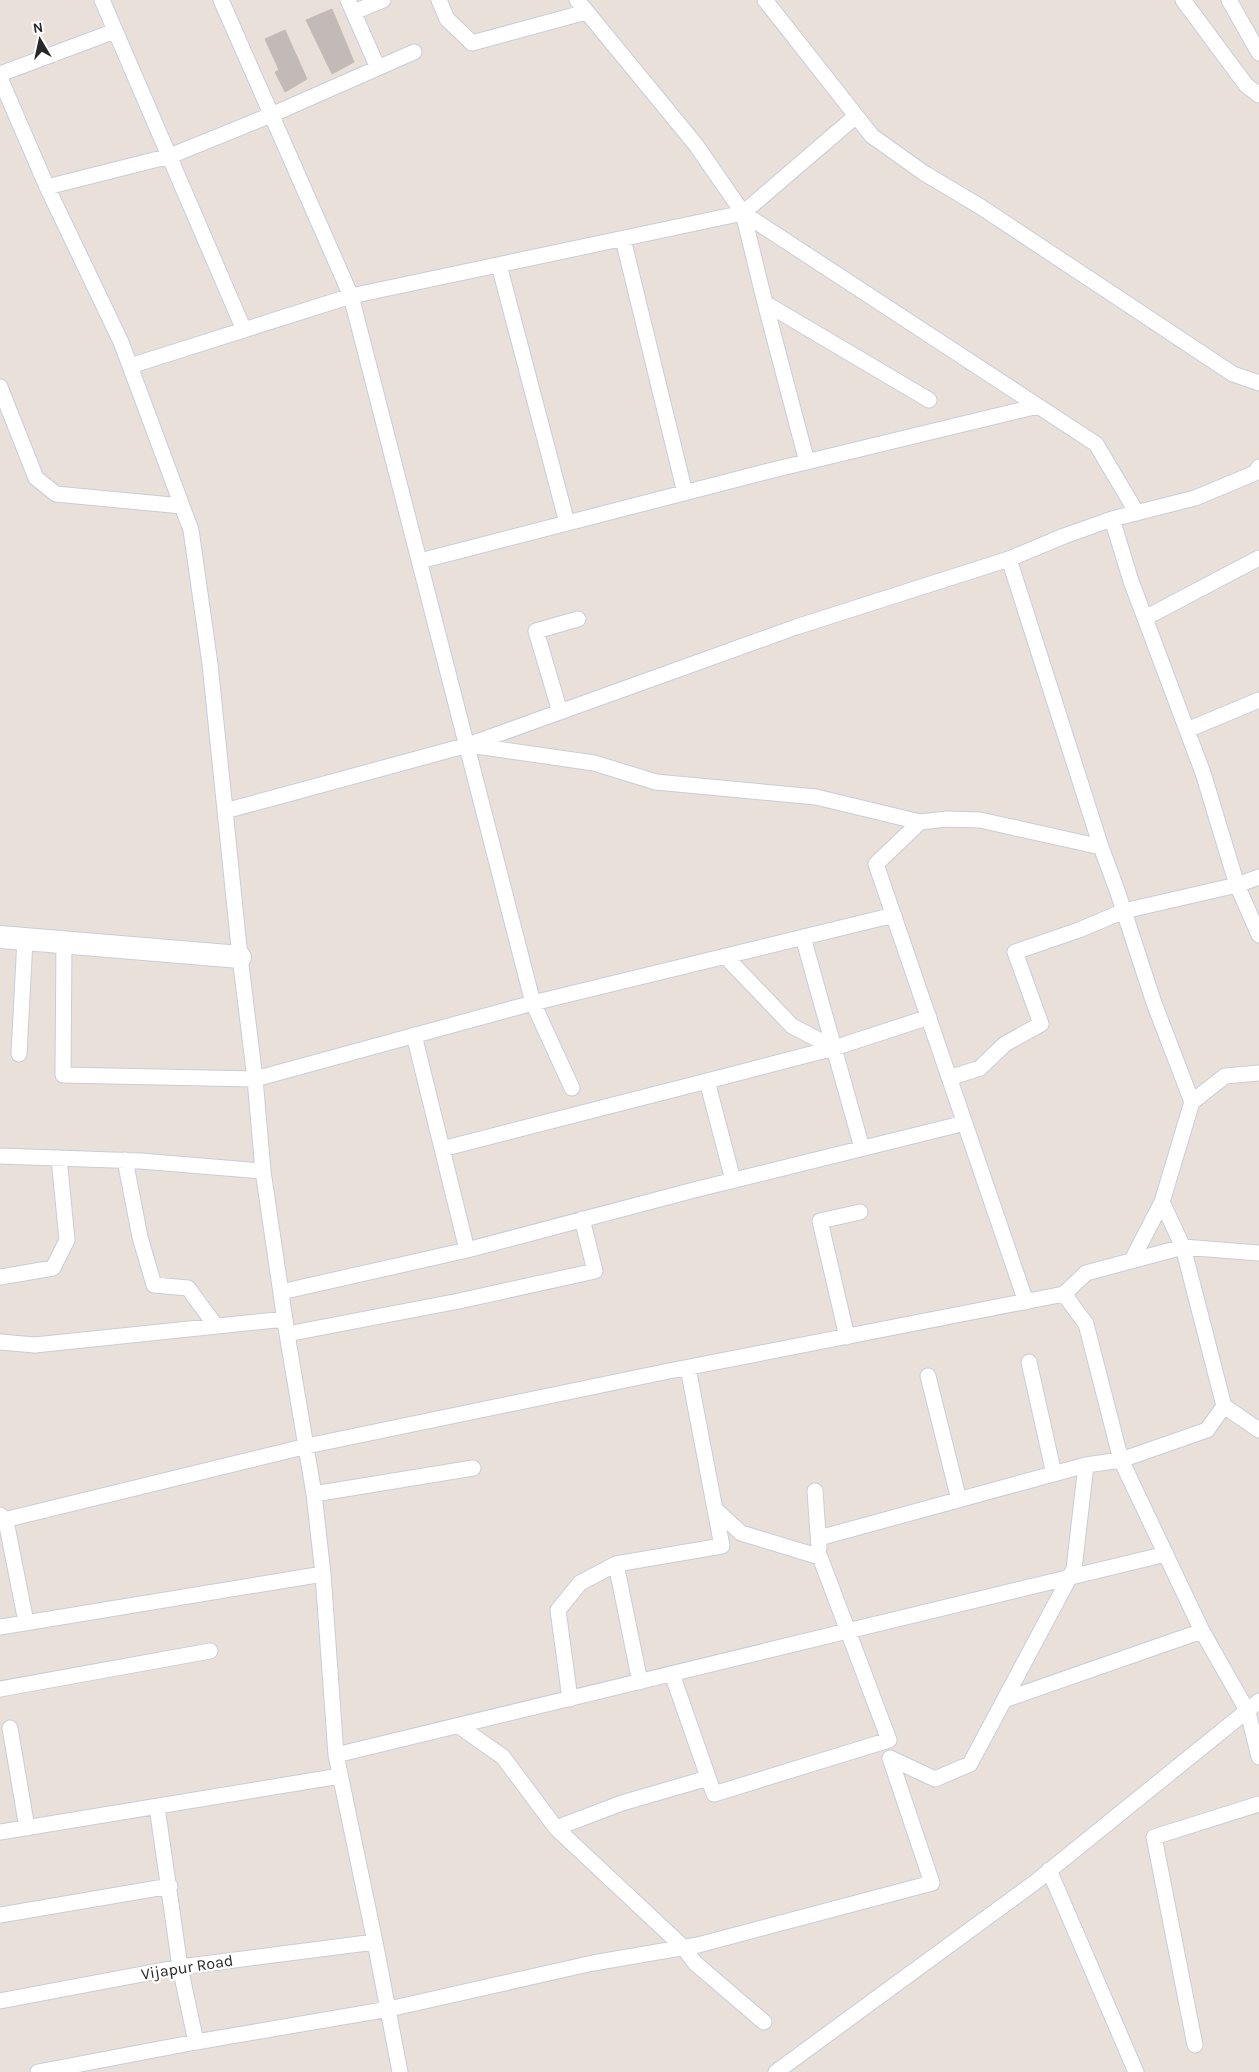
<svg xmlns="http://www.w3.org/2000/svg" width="1259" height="2072" viewBox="0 0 1259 2072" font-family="Karla,sans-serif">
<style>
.building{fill:#c1bab6;stroke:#c4bcb3}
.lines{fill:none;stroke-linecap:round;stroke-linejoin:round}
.street-casing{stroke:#c8cdd8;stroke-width:17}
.secondary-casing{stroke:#c8cdd8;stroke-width:24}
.street{stroke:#fff;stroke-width:15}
.secondary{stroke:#fff;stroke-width:22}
.labels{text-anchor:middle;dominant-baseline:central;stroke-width:4.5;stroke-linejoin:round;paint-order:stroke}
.street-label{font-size:16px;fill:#272727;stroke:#fff}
</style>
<rect width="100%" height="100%" fill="#e9e0d9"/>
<!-- building -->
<path class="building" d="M332 9 354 62 332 74 306 20Z
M285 30 307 79 285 92 275 72 279 70 265 39Z"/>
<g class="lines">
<defs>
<path id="street" d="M102 0 244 330
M221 0 351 296 533 1003 572 1088
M348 0 378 68
M439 0 447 19 472 43 586 12
M577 0 696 145 743 213 856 116
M765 0 872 136 924 173 981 207 1233 374 1259 383
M1183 0 1246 85 1259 95
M1229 0 1259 53
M354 12 383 0
M0 74 115 31
M0 78 47 187 121 342 191 530 210 664 240 957 255 1079 263 1171 287 1334 314 1494 323 1574 336 1755 375 1942 400 2072
M47 187 170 156 271 115 414 52
M743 213 765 303 807 462
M623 239 685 493
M499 265 567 523
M765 303 929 400
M130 366 351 296 743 213 1096 444 1137 513
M0 387 36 478 56 494 182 506
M1112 519 1131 581 1203 773 1237 885 1259 935
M1009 559 1101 847
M420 561 773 470 1038 406
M1145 618 1259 558
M560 712 536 631 578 619
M1187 730 1259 700
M469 745 594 763 656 782 816 797 920 822
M225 811 468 745 796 627 1009 559 1064 536 1112 519 1195 498 1255 473 1259 467
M803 937 834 1048
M64 942 63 1075 255 1079 533 1003 894 915
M725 956 792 1026 834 1048 862 1148
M414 1035 467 1250
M19 1054 25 939
M949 1078 980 1068 1005 1044 1041 1024 1015 952 1079 930 1124 911 1237 885 1259 877
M707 1081 834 1048 929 1017
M442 1149 707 1081 733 1180
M0 1156 141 1161 263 1171
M125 1160 140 1237 154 1285 188 1288 216 1326
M1162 1202 1183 1247 1224 1406 1259 1430
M1132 1260 1162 1202 1192 1102 1225 1076 1259 1073
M0 1277 53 1268 67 1240 59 1158
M281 1292 467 1250 694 1190 965 1123
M1064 1294 1086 1273 1183 1247 1259 1253
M1026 1302 876 864 920 822 947 819 980 820 1101 847 1117 890 1154 1003 1192 1102
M287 1334 459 1301 595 1271 582 1219
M847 1337 820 1221 860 1212
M0 1342 35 1345 285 1319
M1029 1362 1054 1474
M928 1376 959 1500
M815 1491 819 1548
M314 1494 473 1468
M0 1515 6 1521 26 1622
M0 1521 307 1446 664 1372 1064 1294 1086 1324 1121 1460 1207 1430 1224 1406
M819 1538 1086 1465
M0 1627 323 1574
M672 1674 714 1794 889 1740 820 1557 741 1533 715 1509
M640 1682 616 1564 722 1546 688 1368
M0 1689 210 1651
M570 1699 558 1610 580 1583 616 1564
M1004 1700 1202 1631
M459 1726 503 1757 556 1828 683 1947 695 1963 764 2022
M10 1728 27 1828
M336 1755 1166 1554
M556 1828 622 1803 708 1778
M0 1832 340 1776
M1049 1870 1136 2072
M0 1915 170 1886
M0 2001 180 1967 375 1942
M196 2042 389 2009 593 1963 698 1945 932 1883 890 1758 935 1779 970 1764 1074 1569 1086 1465 1121 1460 1202 1631 1248 1712 1259 1757
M1195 2045 1154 1837 1259 1804
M38 2072 196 2042 180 1967 157 1807
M776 2072 1034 1883 1259 1701"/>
<path id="secondary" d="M0 937 240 957"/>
</defs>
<!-- street casing -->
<use href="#street" class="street-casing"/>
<!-- secondary casing -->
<use href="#secondary" class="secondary-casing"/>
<!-- street -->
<use href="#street" class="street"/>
<!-- secondary -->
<use href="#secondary" class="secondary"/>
</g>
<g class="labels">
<!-- street labels -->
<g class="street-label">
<text transform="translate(187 1967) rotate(-9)">Vijapur Road</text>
</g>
</g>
<!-- north arrow -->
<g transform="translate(40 40) rotate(351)" stroke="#ffffff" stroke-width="4" paint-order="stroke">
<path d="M0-4L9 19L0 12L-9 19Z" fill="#272727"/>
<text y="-8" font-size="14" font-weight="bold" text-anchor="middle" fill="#272727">N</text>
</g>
</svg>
